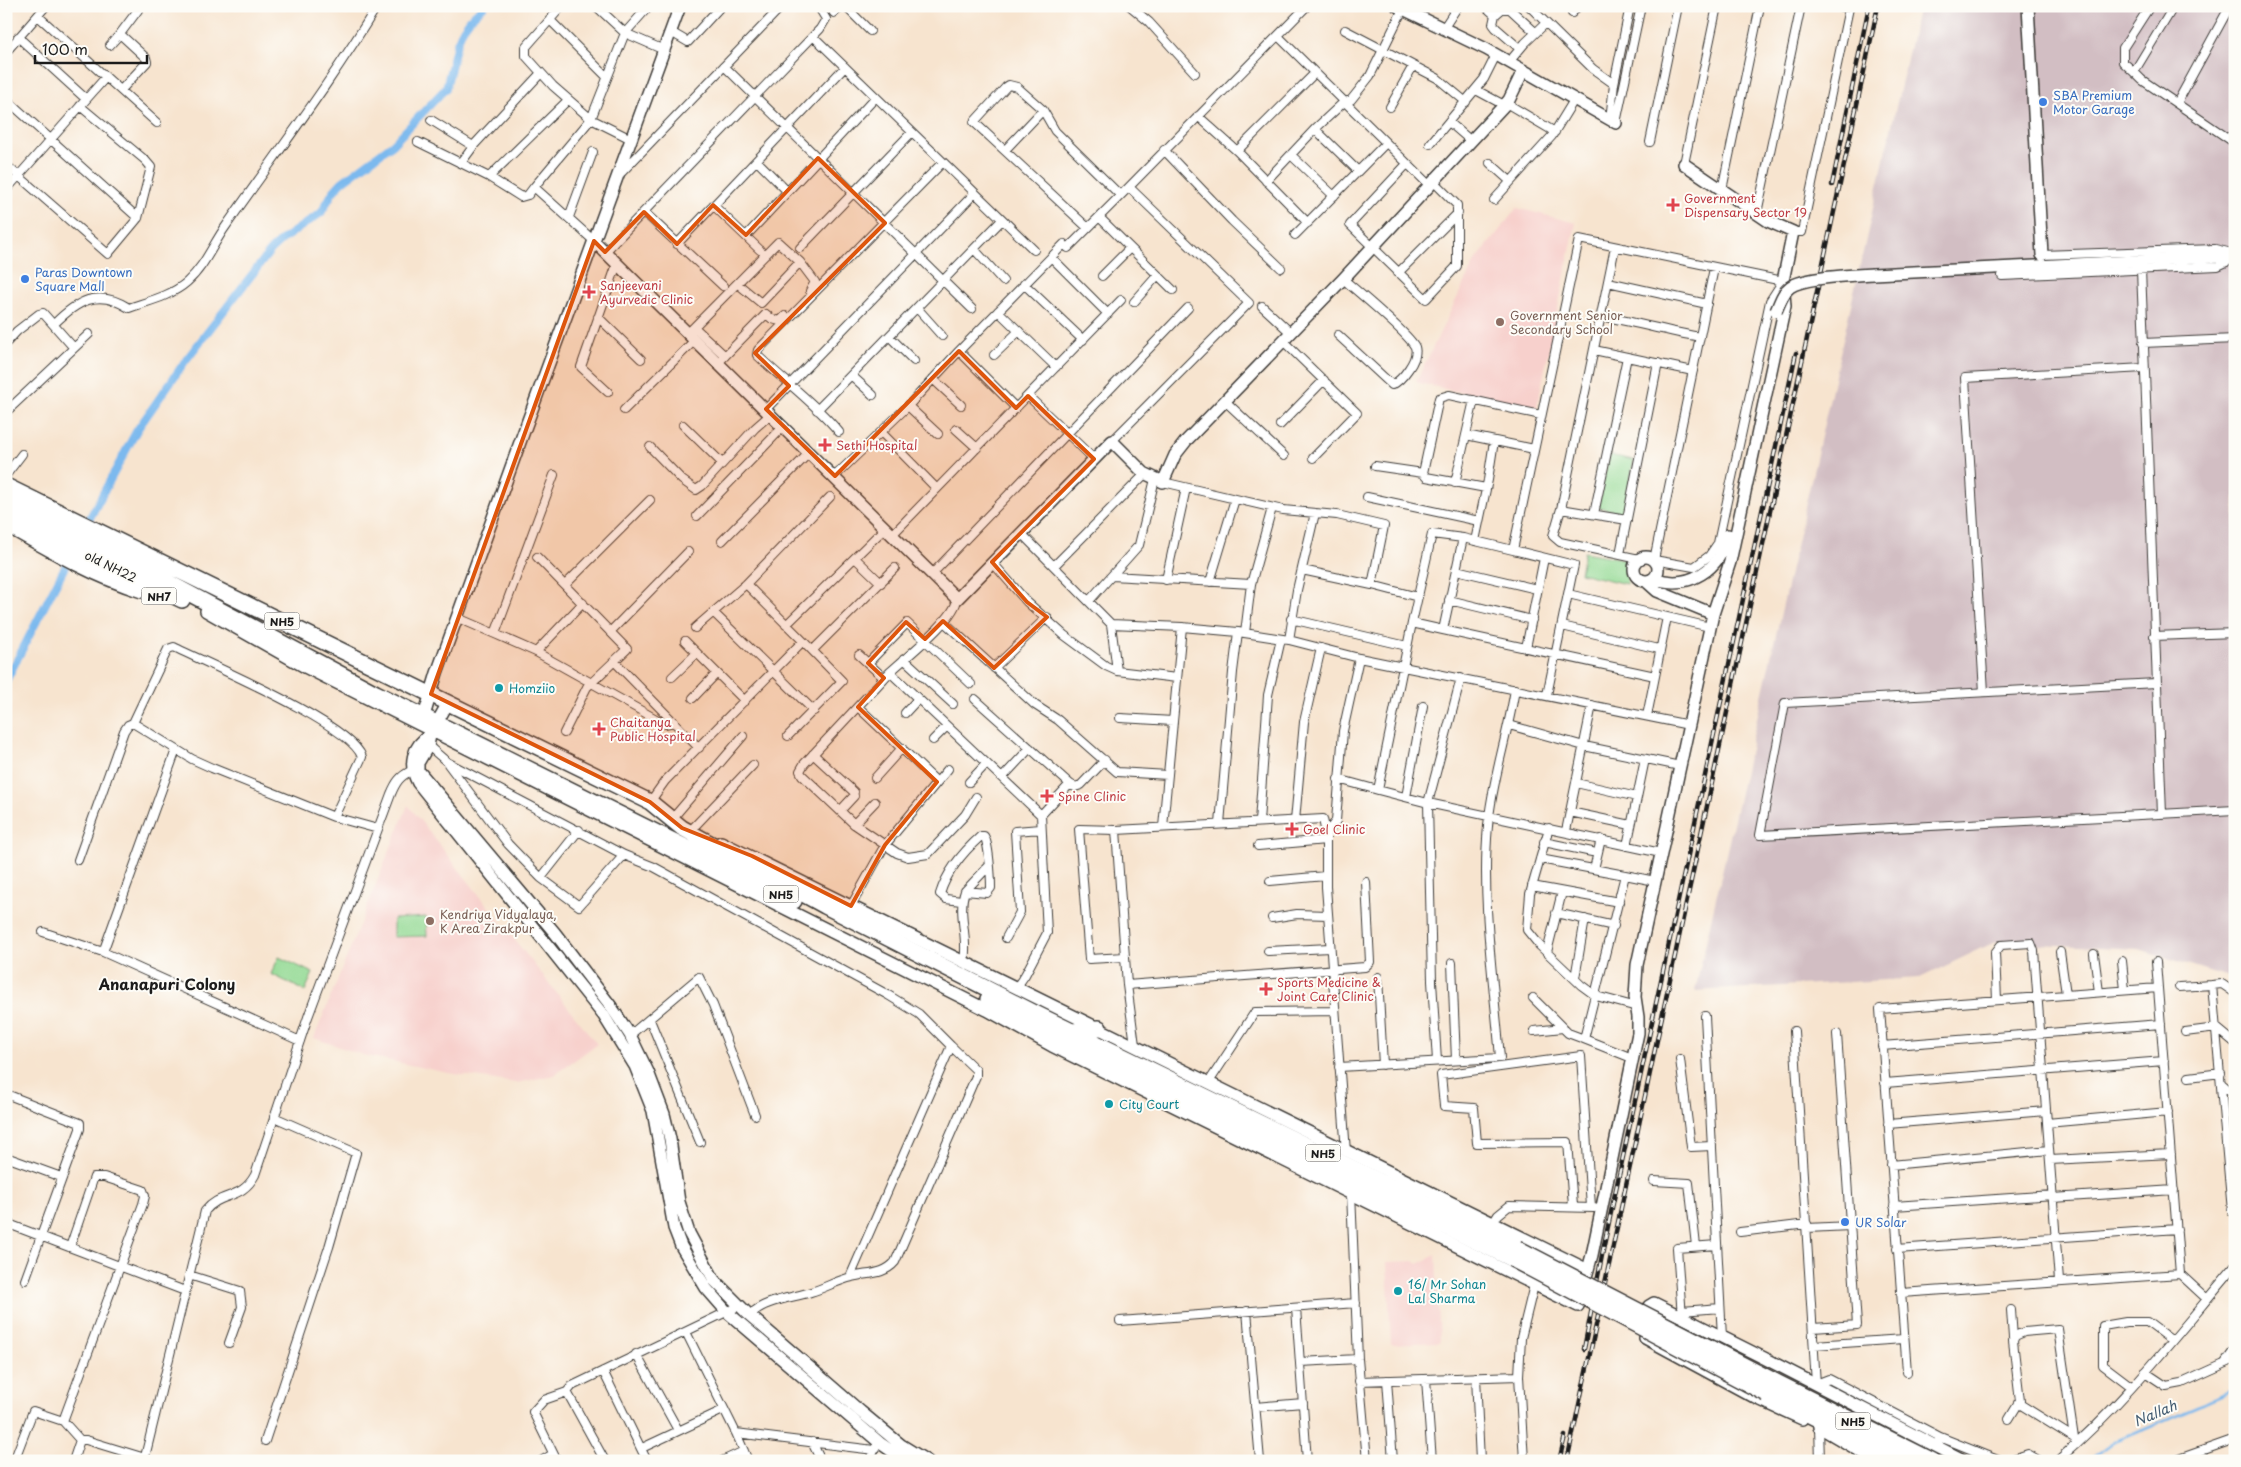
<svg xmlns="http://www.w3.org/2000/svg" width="2241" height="1467" viewBox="0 0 2241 1467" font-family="'Playpen Sans',sans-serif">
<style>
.built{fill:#f7d0cc}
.industrial{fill:#d2bec3}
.green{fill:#92d993;stroke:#577a58}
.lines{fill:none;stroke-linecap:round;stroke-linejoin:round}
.stream{stroke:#7bb9ee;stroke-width:2.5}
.canal{stroke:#7bb9ee;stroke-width:8}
.street-casing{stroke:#3d3a37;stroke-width:10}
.secondary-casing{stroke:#3d3a37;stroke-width:14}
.highway-casing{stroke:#3d3a37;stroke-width:18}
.street{stroke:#fff;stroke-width:8}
.secondary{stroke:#fff;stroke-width:11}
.highway{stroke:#fff;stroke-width:15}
.rail-casing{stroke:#1c1c1c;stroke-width:4.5}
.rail{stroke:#fdfcf7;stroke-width:2.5;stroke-dasharray:8;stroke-linecap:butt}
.secondary-bridge-casing{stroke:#3d3a37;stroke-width:14;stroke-linecap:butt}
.highway-bridge-casing{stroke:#3d3a37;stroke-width:18;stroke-linecap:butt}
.secondary-bridge{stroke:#fff;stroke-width:11}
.highway-bridge{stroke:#fff;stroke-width:15}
.marked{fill:#de560d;fill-opacity:0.2;stroke:#de560d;stroke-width:4;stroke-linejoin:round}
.shop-dot{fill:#3f7fe0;stroke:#fdfcf7;stroke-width:2}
.health-dot{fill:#e0444e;stroke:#fdfcf7;stroke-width:2}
.education-dot{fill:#8d6e63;stroke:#fdfcf7;stroke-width:2}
.culture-dot{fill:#0f9aa8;stroke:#fdfcf7;stroke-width:2}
.labels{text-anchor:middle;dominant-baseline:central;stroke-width:4;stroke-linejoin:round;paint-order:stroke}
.shield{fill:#fdfcf7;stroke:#605f5e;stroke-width:1}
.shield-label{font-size:11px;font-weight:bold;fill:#1c1c1c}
.shop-label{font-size:12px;fill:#366cbe;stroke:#fdfcf7;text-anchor:start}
.health-label{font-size:12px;fill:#be3a42;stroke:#fdfcf7;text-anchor:start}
.education-label{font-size:12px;fill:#785e54;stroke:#fdfcf7;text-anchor:start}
.street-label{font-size:12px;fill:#1c1c1c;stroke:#fdfcf7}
.culture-label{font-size:12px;fill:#0d838f;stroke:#fdfcf7;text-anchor:start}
.water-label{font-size:14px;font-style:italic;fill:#425b70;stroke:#fdfcf7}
.quarter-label{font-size:15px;font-weight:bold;fill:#1c1c1c;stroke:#fdfcf7}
</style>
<rect width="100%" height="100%" fill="#fdfcf7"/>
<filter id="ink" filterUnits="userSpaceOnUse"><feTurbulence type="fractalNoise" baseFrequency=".02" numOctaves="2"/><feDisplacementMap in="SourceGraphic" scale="10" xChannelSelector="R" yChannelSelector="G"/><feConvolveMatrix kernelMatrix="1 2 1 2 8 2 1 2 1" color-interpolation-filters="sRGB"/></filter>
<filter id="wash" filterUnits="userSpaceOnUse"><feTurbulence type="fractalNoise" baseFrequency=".0096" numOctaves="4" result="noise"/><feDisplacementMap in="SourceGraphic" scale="20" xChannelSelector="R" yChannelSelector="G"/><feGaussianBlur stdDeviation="1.12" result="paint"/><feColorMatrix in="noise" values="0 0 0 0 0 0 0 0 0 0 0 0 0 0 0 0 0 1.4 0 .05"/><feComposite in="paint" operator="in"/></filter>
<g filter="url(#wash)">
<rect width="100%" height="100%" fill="#f7e4cf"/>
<!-- built -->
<path class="built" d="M1517 208 1576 223 1536 411 1416 382 1475 261Z
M408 805 597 1044 554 1075 516 1083 448 1073 363 1055 314 1038Z
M1436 1255 1440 1342 1391 1344 1387 1262 1414 1261 1418 1264Z"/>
<!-- industrial -->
<path class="industrial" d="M1919 6H2235V979L2139 949 1995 942 1920 978 1695 991Z"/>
<!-- green -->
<path class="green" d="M1609 455 1634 460 1624 513 1598 507Z
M1584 552 1630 560 1626 584 1580 573Z
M426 917 427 936 393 937V919Z
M279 957 313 973 305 991 271 974Z"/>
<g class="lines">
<!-- stream -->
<path class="stream" d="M2088 1461 2115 1441 2235 1390"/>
<!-- canal -->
<path class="canal" d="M85 527 137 430 186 360 271 250 283 239 321 213 333 192 342 182 393 144 446 88 457 43 463 29 471 18 484 6
M6 681 70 557"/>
</g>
</g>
<g filter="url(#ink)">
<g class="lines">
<defs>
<path id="street" d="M562 6 526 47V56L553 86 591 119 534 187 594 241
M596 6 625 33 664 50
M845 6 870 31
M902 6 903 7
M1130 6 1149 22 1195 73
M1485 6 1495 15
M1529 6 1593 69 1614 84
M2174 6 2134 72 2142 80 2235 143
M834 13 841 6
M1572 13 1578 6
M38 16 157 123
M550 20 607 77
M1443 29 1458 6
M1345 30 1437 78 1466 102
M671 32 688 42 721 6
M18 37 86 99
M814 37 1034 250
M1279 37 1430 186
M110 45 120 34
M1519 48 1496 28 1493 24 1495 15 1502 9H1510L1535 32
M6 52 46 6
M1509 62 1525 43 1546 23
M724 66 972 309
M2136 74 2123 62V48L2150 6
M121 90 147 62 146 58 120 34 138 10
M1476 90 1504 105
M6 99 138 218
M1506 103 1555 132
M2177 103 2230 6
M1390 107 1413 66
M1198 116 1237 151 1308 223
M431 120 473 146
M1610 120 1614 84 1630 6
M1449 122 1471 141
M1616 123 1641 6
M1315 129 1358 171
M631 139 591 119 625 33 649 6
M418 142 489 177 568 100
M1650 142 1678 6
M1430 144 1484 79 1496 55
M1005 150 1043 110
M1164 150 1232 221 1281 268
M1237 151 1315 73
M1291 155 1334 196
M758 162 787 191
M461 163 475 144 541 73
M1490 163 1510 181
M1407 164 1350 225 1426 299 1457 266V205L1434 182
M1684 164 1717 6
M6 165 108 254 138 218 151 167 145 160 80 106
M622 172 782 6
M489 177 521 197 528 195 534 187
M1266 181 1315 129 1344 102 1351 100 1359 90 1370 76 1403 9
M1129 187 1307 6
M6 190 106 77
M1722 190 1760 6
M1494 200 1552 136 1574 100
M713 205 760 250
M644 212 723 286
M1757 213 1801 6
M569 217 593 152
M1099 217 1173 290
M1088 228 974 122 1006 87 1009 85 1017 87 1043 110 1055 131 1120 195
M1793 232H1802L1849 8 1840 6
M1295 235 1386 143
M746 236 876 97
M677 244 845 67
M1615 247 1561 509 1553 536 1560 542 1639 559
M800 248 912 132
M1068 248 1129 187 1249 303 1112 441
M974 249 1003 281
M605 252 820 29 826 19 818 6
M2042 255 2215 249 2232 253
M1051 257 1108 314
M2141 269 2162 814
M1398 273 1458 213
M1102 276 1130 248
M2002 276 2218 266 2235 258
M1608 282 1707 304
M738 284 761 303 800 262
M1024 284 1083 340
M1134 302 1157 276
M1262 306 1291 333
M917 308 942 336
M998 311 1056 367
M1601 316C1634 322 1666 331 1700 337
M598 317 641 359
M54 324C77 301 98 288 129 308 149 301 171 296 187 282 205 266 213 244 226 226 277 153 331 82 377 6
M694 327 725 356
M688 333 778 242 800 262 815 282 810 291
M1338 335 1392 385C1402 380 1419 359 1415 347 1409 334 1357 291 1343 279
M889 336 914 361
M1283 341 1357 413 1313 458
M6 343 17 331 39 314 43 313 74 348
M2143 343 2235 339
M1594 350 1693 371
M959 351 1064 244
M994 355 1019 331
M718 363 766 314 772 319 780 321 785 316
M851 375 873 395
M933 379 961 405
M608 392 581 367 617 264
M1028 396 1094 459
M1225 401 1284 456
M908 406 938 434
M766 409 975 193
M8 410 89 334
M624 410 695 340
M817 410 1002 220
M683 425 722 463
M1280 425 1324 380
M956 429 977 448
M839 432C815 403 784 381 757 355L758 350 943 162
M881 432 937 489
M1466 435 1534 449
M650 447 682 480 696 490 702 486 755 428 771 414
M1375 466 1423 473 1426 477 1486 488
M1423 473 1439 398 1449 395 1541 415
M6 475 22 454
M835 476 908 406 959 351 1016 408
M1163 482 1283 510 1337 515 1384 526 1372 585
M1455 483 1474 400
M1367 497 1479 521
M1561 509 1627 520
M1594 514 1627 357
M697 516 784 426
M1021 533 1111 624 1182 627
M892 535 1121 300
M722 541 810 452
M1475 541 1488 480 1494 441
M1513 550 1574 565 1547 695
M1620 554 1658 363
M537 557 627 649 587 687 564 733
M855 558 881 583
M992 562 1027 602 1064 635 1106 666 1117 671 1177 678
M1054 566 1145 474
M1302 570 1372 585 1418 597
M1456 570 1537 589
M932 574 1188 308
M1112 576 1251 584
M1166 580 1186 488
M1210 582 1235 499
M565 585 650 500
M1568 594 1710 627
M957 599C956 618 906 657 890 672L1041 815 1070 784 975 699
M1449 600 1532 620
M1089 601 1139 545 1155 479
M713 612 814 711
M458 618 495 634 554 475
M1291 619 1407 646
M943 621 1035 705 1058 720 1117 772 1168 775
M1412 623 1432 534 1463 538
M1111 624 1117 671
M786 625 885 528
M1562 626 1659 649
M695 628 746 584 830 497
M1443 630 1655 676
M610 632 688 552
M1245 633 1251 584 1272 508
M495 634 536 652 665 724 674 722
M2154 636 2235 633
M1289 640 1297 590 1315 513
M685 641 745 701
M1526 648 1544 558
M813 650 895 568
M536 652 583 603
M859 655 884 678
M904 659 953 704
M615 662 699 748
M868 663 907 623 971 684
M994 668 1047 617
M890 672 804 764 800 771 802 775 854 824 897 853 908 857 928 854 965 815 976 797
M672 677 697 653
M2156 683 1785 703 1760 835 2235 810
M1984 692 1965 378 2144 368
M693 698 717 673
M858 707 937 782
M905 713 918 699
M1647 716 1667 617
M1120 718 1173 721
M133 723 168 649 174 647C210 665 351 724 362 757L334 817
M1509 725 1584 746 1680 766
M788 736 842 681 803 641
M933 740 947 726
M425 743 447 762 624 855 654 867 888 995 919 1014 951 1046
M813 754 854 792
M448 764 508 844 541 878 579 830
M875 778 902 748
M1002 778 1030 748
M1338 779 1378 790
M969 782 986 764
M1576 783 1637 797
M1070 784 1075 787 1081 785 1105 760
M1406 797 1423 706
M650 802 665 781 803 641 746 584
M840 811 854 796
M1570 812 1631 825
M672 819 743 736
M1295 821 1304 722 1321 648
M1259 822 1268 695 1281 639
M854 824 875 802
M1220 824 1233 672 1238 632 1289 640 1359 658
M1163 827 1182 627 1238 632
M1549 828 1530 894 1527 930 1540 946 1581 985 1596 996 1637 1007
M692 829 753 765
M1116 830 1079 829 1089 959 1125 957
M1566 831 1592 705
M1326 834 1336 821 1343 731 1359 658 1689 725
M1544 842 1592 852
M1258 846 1326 840
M1627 846 1645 759
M1661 853 1428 803 1378 790 1412 623 1443 630 1463 538 1513 550 1579 239 1783 281 1770 301 1718 543 1709 556 1694 567 1654 560 1714 268
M1540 859 1625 875 1584 1039 1632 1058
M78 860 124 731 128 725 133 723 192 759 212 768 334 817 378 829
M1594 869 1601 839
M1625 875 1655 881
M541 878 579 906 624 855
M1270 881 1325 876
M1532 886 1619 902
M965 891 988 867
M961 901 946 899 940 894C947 871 963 852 981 836H984C989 843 991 878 991 888L987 893 965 891C957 913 969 938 964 961
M851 906 885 845 948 769
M1556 913 1614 926
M1272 918 1297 914 1328 915
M43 932 103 952 300 1041
M1006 938 1020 912 1015 831 1041 829
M1268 951 1330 948
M103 952 176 750
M1547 952 1562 892
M2060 952 2066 994
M2094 954 2099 992
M2122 961 2125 990
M2156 962 2180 1274 2207 1299
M1452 963 1456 1060
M1378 977 1383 1065
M1575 978 1585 919
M1127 985 1365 967 1370 962 1366 882
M2212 985 2222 984 2235 993
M2179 987 2212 985 2232 1211 2235 1213
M1016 988 1025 975 1047 933 1041 815
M1533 998 1568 1033 1584 1039
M1997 1000 1995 953 2001 945 2031 943 2034 951 2059 1281
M1705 1016 1722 1337
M650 1020 700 1142
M1534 1031 1563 1028
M1794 1031 1816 1384 1829 1379 1940 1437
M2185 1032 2217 1028 2235 1043
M630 1035 699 977 713 1005 755 1115
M1135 1045 1127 985 1116 830 1323 819 1326 834V887L1346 1152
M1882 1046 2161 1024
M1680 1059 1691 1147 1712 1146
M1437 1061 1432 981 1428 803 1461 678
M1339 1067 1500 1058C1494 984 1481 899 1488 826 1492 780 1508 735 1515 689
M2189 1077 2221 1073
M1209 1082 1255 1012 1335 1011
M1885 1083 2164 1061
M2222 1084 2235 1095
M6 1094 80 1123V1129L25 1280
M2047 1123 2168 1112
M1888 1124 2046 1111
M2226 1146 2235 1153
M6 1157 61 1177
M2050 1160 2171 1154
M1891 1165 2049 1150
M1654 1181 1689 1183 1696 1246
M1351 1193 1358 1359 1367 1461
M2053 1198 2174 1190
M1573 1206 1568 1142 1477 1143 1474 1108 1444 1106 1441 1075 1581 1056 1591 1207
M1894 1206 2053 1195
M6 1223 185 1291
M1493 1223 1498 1215 1509 1206 1594 1208
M1807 1228 1850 1226
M1740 1232 1807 1224
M1897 1249 2177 1229
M189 1275 240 1291 242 1307 229 1343
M1901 1293 2180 1274
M1296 1308 1307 1461
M2011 1310 2013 1338
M1247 1311 1260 1461
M1682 1311 1720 1308
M750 1315C764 1300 792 1298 811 1292 825 1288 838 1280 852 1277 867 1273 884 1275 895 1262L976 1076V1070L951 1046 850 1277
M1682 1317 1677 1248 1717 1245
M1120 1321 1356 1303
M1813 1328 1857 1325 1837 1034
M686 1332 736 1433
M1814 1345 1904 1339
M636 1354 678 1430
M1300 1362 1358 1359
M2225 1363 2235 1349
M603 1371 647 1461
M1907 1372 1880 1009 2158 988
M2145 1372 2166 1386 2182 1383 2235 1359
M1476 1377 1480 1461
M1426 1379 1432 1461
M1387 1380 1393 1461
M1359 1381 1519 1376
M2132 1387 2103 1365V1326L2126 1322H2147L2171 1340
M567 1392 605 1461
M2018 1403 2074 1438
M1255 1407 1303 1403
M2009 1419 2020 1401 2013 1341 2015 1336 2024 1332 2058 1329 2075 1445
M63 1421 143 1204 145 1196 143 1190 104 1177H94L70 1247
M1819 1427 1820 1461
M1939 1440 1940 1437 2000 1461
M265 1441 329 1247 356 1153 274 1117
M812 1442 821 1461
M642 1448 723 1410
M744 1451 748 1461
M14 1461 33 1411 63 1421 80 1440H86L145 1458
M73 1461 80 1440
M144 1461 205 1211C221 1191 241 1201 255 1175L308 1017 391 794C396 782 400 776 411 771
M541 1461 553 1454
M557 1461 533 1412 544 1400 567 1392 572 1386 739 1306
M722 1461 744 1451 736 1433 874 1450
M869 1461 876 1447
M1524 1461 1519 1376 1521 1338 1534 1285
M2007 1461 2028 1454 2040 1461
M2057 1461C2124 1404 2178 1333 2235 1266
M2173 1461 2235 1439"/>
<path id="secondary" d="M1397 6 1486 49 1616 123
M2028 6 2042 255
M1684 164 1768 221 1793 232 1783 281 1785 306 1766 394 1730 562 1713 614
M594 241 957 599 1112 441 1144 473 1163 482 1175 455 1186 441 1343 279 1509 100 1523 71
M1873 274 2235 256
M1634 569a12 12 0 1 1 24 0a12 12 0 1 1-24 0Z
M1654 578C1688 591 1721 569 1728 535
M206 611 305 667 987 1010 1052 1046 1578 1306 1592 1255 1638 1033V1017L1635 997 1637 965 1713 614 1657 591 1647 582
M448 703 430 735 428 746 418 763V770L555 933 610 1005 630 1035 648 1072 664 1114 670 1139 679 1202 689 1233 714 1280 747 1313 861 1412 901 1445 927 1461
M424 716 437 673 523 434 680 6
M430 735C412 746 408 765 418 783L604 1016 635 1066 653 1111 674 1228 681 1246 706 1288 727 1312 880 1443 906 1461
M721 842 1588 1270
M1641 1320 1649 1306 1654 1303 1772 1362
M1645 1338 1756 1398 1802 1419
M1766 1359 1965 1461
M1819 1427 1877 1461"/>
<path id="highway" d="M6 486 650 802 682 828 825 906 1035 1013 1517 1248
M6 500 136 565 376 693 794 901
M6 514 182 600
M6 524C50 549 94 575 142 590
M988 999 1132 1075 1512 1259
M1073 1031 1099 1028
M1774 1381 1933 1461
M1767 1394 1902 1461"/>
</defs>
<!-- street casing -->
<use href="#street" class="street-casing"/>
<!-- secondary casing -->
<use href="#secondary" class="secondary-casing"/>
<!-- highway casing -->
<use href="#highway" class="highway-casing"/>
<!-- street -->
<use href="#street" class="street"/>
<!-- secondary -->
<use href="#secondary" class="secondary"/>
<!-- highway -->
<use href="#highway" class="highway"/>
<defs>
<path id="rail" d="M1832 185 1869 6
M1584 1349 1604 1245 1796 353
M1559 1461 1565 1436
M1567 1461 1878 6"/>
</defs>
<!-- rail casing -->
<use href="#rail" class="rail-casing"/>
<!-- rail -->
<use href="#rail" class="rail"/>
<defs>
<path id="secondary-bridge" d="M1776 311C1780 302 1783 292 1790 287 1804 277 1855 275 1873 274"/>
<path id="highway-bridge" d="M1517 1248 1774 1381
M1512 1259 1767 1394"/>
</defs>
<!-- secondary-bridge casing -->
<use href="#secondary-bridge" class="secondary-bridge-casing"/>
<!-- highway-bridge casing -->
<use href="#highway-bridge" class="highway-bridge-casing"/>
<!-- secondary-bridge -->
<use href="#secondary-bridge" class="secondary-bridge"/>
<!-- highway-bridge -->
<use href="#highway-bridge" class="highway-bridge"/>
</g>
</g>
<!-- marked area -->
<path class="marked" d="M818 158 885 223 755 353 789 386 766 409 835 476 959 351 1016 408 1028 396 1094 459 992 562 1027 602 1047 617 994 668 943 621 925 639 906 622 868 663 884 678 858 707 937 782 885 845 851 906 752 856 682 828 650 802 431 694 594 241 605 252 644 212 677 244 713 205 746 235Z"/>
<!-- markers -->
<g class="shop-dot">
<circle cx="2043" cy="102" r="5"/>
<circle cx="25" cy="279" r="5"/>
<circle cx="1845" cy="1222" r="5"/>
</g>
<g class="health-dot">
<path d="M1670.5 197.5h5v5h5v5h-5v5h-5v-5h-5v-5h5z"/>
<path d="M586.5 284.5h5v5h5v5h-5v5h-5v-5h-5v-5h5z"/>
<path d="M822.5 437.5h5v5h5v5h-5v5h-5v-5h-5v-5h5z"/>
<path d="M596.5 721.5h5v5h5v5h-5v5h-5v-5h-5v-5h5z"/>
<path d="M1044.5 788.5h5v5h5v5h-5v5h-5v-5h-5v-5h5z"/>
<path d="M1289.5 821.5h5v5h5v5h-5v5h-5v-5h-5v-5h5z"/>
<path d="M1263.5 981.5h5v5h5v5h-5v5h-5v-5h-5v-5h5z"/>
</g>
<g class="education-dot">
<circle cx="1500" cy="322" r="5"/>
<circle cx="430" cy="921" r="5"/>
</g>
<g class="culture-dot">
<circle cx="499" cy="688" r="5"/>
<circle cx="1109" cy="1104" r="5"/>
<circle cx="1398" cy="1291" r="5"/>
</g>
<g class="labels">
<!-- shield labels -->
<g class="shield">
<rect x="141.5" y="587.5" width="35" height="17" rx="4"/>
<rect x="264.5" y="612.5" width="35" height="17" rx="4"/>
<rect x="763.5" y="885.5" width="35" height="17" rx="4"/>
<rect x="1305.5" y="1144.5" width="35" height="17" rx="4"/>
<rect x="1835.5" y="1412.5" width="35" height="17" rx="4"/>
</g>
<g class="shield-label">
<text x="159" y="596">NH7</text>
<text x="282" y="621">NH5</text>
<text x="781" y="894">NH5</text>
<text x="1323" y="1153">NH5</text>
<text x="1853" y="1421">NH5</text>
</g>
<!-- shop labels -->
<g class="shop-label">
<text x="2053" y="95">SBA Premium<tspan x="2053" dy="14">Motor Garage</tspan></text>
<text x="35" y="272">Paras Downtown<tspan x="35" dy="14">Square Mall</tspan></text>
<text x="1855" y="1222">UR Solar</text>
</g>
<!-- health labels -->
<g class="health-label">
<text x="1684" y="198">Government<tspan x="1684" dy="14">Dispensary Sector 19</tspan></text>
<text x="600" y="285">Sanjeevani<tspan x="600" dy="14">Ayurvedic Clinic</tspan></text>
<text x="836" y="445">Sethi Hospital</text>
<text x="610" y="722">Chaitanya<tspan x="610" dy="14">Public Hospital</tspan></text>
<text x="1058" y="796">Spine Clinic</text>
<text x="1303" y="829">Goel Clinic</text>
<text x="1277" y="982">Sports Medicine &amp;<tspan x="1277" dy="14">Joint Care Clinic</tspan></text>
</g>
<!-- education labels -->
<g class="education-label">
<text x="1510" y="315">Government Senior<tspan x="1510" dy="14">Secondary School</tspan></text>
<text x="440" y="914">Kendriya Vidyalaya,<tspan x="440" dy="14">K Area Zirakpur</tspan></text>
</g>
<!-- street labels -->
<g class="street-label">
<text transform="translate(111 566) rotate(26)">old NH22</text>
</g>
<!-- culture labels -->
<g class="culture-label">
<text x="509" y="688">Homziio</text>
<text x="1119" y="1104">City Court</text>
<text x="1408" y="1284">16/ Mr Sohan<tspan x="1408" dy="14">Lal Sharma</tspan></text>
</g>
<!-- water labels -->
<g class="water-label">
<text transform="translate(2155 1413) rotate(-23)">Nallah</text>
</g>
<!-- quarter labels -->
<g class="quarter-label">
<text x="167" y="983">Ananapuri Colony</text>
</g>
</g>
<!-- margin -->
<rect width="2241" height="1467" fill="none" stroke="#fdfcf7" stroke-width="25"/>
<!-- scale -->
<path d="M35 55v8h112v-8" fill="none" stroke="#1c1c1c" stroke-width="2.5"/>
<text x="42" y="55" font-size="15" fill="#1c1c1c" stroke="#fdfcf7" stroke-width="4" paint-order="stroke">100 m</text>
</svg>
